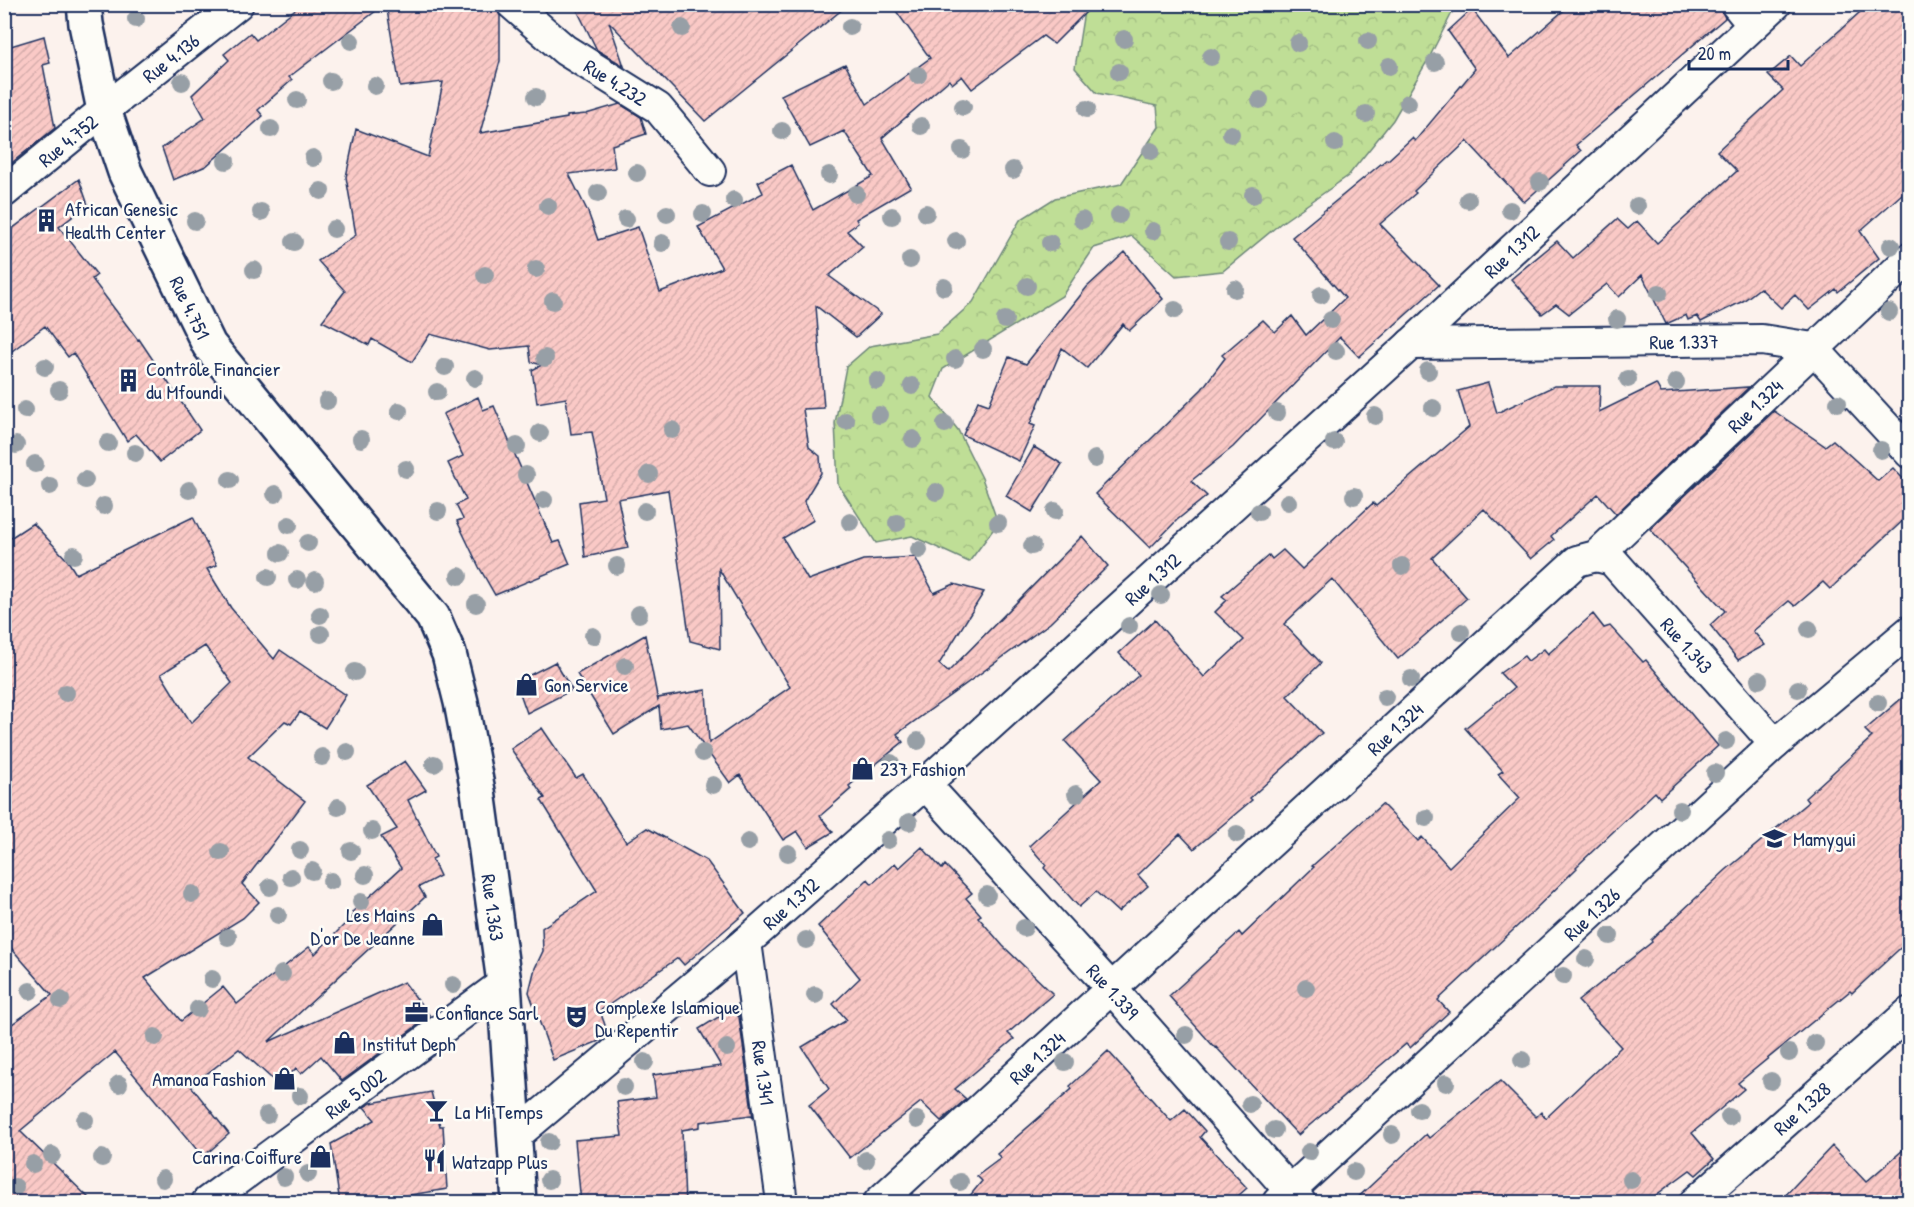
<svg xmlns="http://www.w3.org/2000/svg" width="1914" height="1207" viewBox="0 0 1914 1207" font-family="'Patrick Hand',sans-serif">
<style>
.forest{fill:url(#forest-crowns);stroke:#6d867a;stroke-width:1.5}
.building{fill:url(#building-hatch);stroke:#1b2f5e;stroke-width:1.5;fill-rule:evenodd}
.lines{fill:none;stroke-linecap:round;stroke-linejoin:round}
.minor-casing{stroke:#1b2f5e;stroke-width:34}
.secondary-casing{stroke:#1b2f5e;stroke-width:38}
.minor{stroke:#fdfcf7;stroke-width:30}
.secondary{stroke:#fdfcf7;stroke-width:33}
.tree{fill:#979fa6}
.labels{text-anchor:middle;dominant-baseline:central;stroke-width:5;stroke-linejoin:round;paint-order:stroke}
.street-label{font-size:20px;fill:#1b2f5e;stroke:#fdfcf7}
.poi-label{font-size:20px;fill:#1b2f5e;stroke:#fdfcf7;text-anchor:start}
</style>
<defs>
<pattern id="forest-crowns" width="20" height="18" patternUnits="userSpaceOnUse" patternTransform="scale(1.5)"><rect width="20" height="18" fill="#bfde96"/><path d="M2 6a3 3 0 1 1 6 0M12 15a3 3 0 1 1 6 0" fill="none" stroke="#a4bf84"/></pattern>
<pattern id="building-hatch" width="6" height="6" patternUnits="userSpaceOnUse" patternTransform="scale(1.5)"><rect width="6" height="6" fill="#fac9c6"/><path d="M-1 1l2-2M0 6l6-6M5 7l2-2" fill="none" stroke="#d6adac"/></pattern>
</defs>
<rect width="100%" height="100%" fill="#fcf2ed"/>
<filter id="ink" filterUnits="userSpaceOnUse"><feTurbulence type="fractalNoise" baseFrequency=".0167" numOctaves="2"/><feDisplacementMap in="SourceGraphic" scale="12" xChannelSelector="R" yChannelSelector="G"/><feConvolveMatrix kernelMatrix="1 2 1 2 8 2 1 2 1" color-interpolation-filters="sRGB"/></filter>
<g filter="url(#ink)">
<!-- forest -->
<path class="forest" d="M1085 5H1456L1429 58 1393 120 1348 176 1281 223 1223 271 1176 276 1132 236 1094 248 1062 296 943 369 932 397 958 430 982 478 998 523 969 562 912 536 876 543 838 484 835 423 846 367 870 346 937 334 973 302 1020 220 1055 198 1121 184 1159 127 1157 106 1097 93 1075 68Z"/>
<!-- building -->
<path class="building" d="M302 4H385L289 77 292 80 258 110 263 116 206 166 173 180 162 148 205 118 192 95 229 60 224 54 250 33 256 40Z
M386 4H495L500 16V61L480 133 567 118V116L586 114 620 104 641 117 646 134 612 145 615 168 569 174 588 212 598 240 638 227 660 292 722 268 698 227 763 193 758 182 791 165 813 210 873 176 844 131 810 147 781 95 845 64 867 104 930 58 891 4H1094L1054 44 1043 36 972 89 962 76 952 84 949 80 882 138 911 187 856 219 858 223 847 231 863 247 829 276 881 314 856 337 816 306 824 408 803 409 809 447 820 456 821 473 804 501 814 520 783 538 808 580 863 560 915 557 934 593 954 584 984 592 939 664 948 672 1082 536 1108 566 1050 623 897 734 903 742 849 786 851 789 820 816 833 832 808 847 797 831 783 840 740 775 730 783 688 724 661 729 659 706 614 734 577 674 645 635 658 701V698L706 690 709 743 790 687 719 569 720 649 690 641 668 490 618 499 628 548 585 557 579 502 604 498 592 432 571 434 566 398 537 403 532 370 542 365 531 362 529 346 490 350 430 334 412 362 372 339 369 345 322 321 345 291 318 261 356 235 346 177 356 129 428 157 443 82 400 87Z
M574 4H849L705 121 609 22 624 66 597 50Z
M1571 4H1719L1725 18 1576 145 1581 151 1524 202 1467 141 1414 191 1416 193 1380 224 1439 285 1359 357 1340 337 1233 447 1191 481 1207 496 1177 520 1150 548 1095 494 1202 389 1225 358 1222 355 1263 320 1275 332 1292 316 1306 335 1345 298 1292 237 1387 159 1388 160 1412 138 1415 141 1475 69 1448 31 1472 9 1509 58Z
M1869 4H1910V187L1860 231 1879 258 1838 292 1836 289 1809 310 1795 295 1781 308 1760 288 1743 301 1701 322 1697 316 1688 320 1686 315 1666 324 1642 275 1619 297 1607 284 1569 314 1556 304 1542 314 1511 279 1557 241 1573 258 1617 219 1628 229 1637 221 1657 243 1737 171 1717 151 1783 90 1768 75 1791 56 1800 66Z
M44 36 50 63 43 65 55 128 4 169V48Z
M79 179 88 205 59 227 97 275 92 279 138 340 139 339 200 430 160 462 136 434 127 441 73 353 68 357 45 326 4 357V235Z
M1125 252 1163 299 1129 331 1123 324 1087 368 1062 348 1030 424 1035 426 1019 461 963 435 978 401 989 405 1009 357 1026 364 1087 287Z
M1488 383 1497 413 1554 386H1600L1599 412 1656 384 1661 393 1749 387 1616 514 1598 494 1551 536 1554 540 1531 559 1484 509 1432 558 1467 598 1398 659 1332 579 1284 624 1321 663 1287 696 1322 733 1250 798 1252 800 1194 849 1180 834 1138 875 1148 886 1118 912 1096 892 1079 907 1044 868 1046 865 1029 846 1101 780 1065 741 1139 675 1119 653 1155 620 1204 677 1244 640 1215 612 1227 600 1222 596 1269 555 1272 559 1283 550 1302 569 1373 503 1376 506 1469 427 1458 391Z
M478 397 483 410 494 406 553 543 560 541 570 564 495 595 479 567 457 521 463 519 456 505 466 500 448 463 463 456 443 414Z
M1774 411 1825 446 1833 440 1878 481 1893 468 1910 486V514L1830 589 1823 582 1795 606 1789 601 1753 631 1765 645 1738 660 1710 625 1725 611 1650 529Z
M1034 447 1062 464 1032 512 1006 496Z
M193 517 217 565 207 569 231 608 274 659 280 650 346 695 325 728 300 712 291 724 285 721 248 757 305 801 242 884 259 902 243 918 145 978 181 1021 223 987 237 1004 309 947 315 954 354 915 352 912 401 868 381 837 397 829 367 785 405 761 426 790 408 800 436 857 432 859 440 876 419 887 425 897 268 1042 404 982 430 1016 342 1081 321 1056 301 1074 296 1068 280 1086 239 1049 191 1086 229 1134 203 1157 115 1052 20 1131 94 1203H4V1030L52 995 4 940V542L33 523 68 561 76 574ZM205 646 232 683 191 723 161 674Z
M1593 614 1604 628 1610 626 1643 662 1646 660 1718 746 1660 798 1655 792 1576 867 1577 868 1524 920 1438 1000 1449 1012 1410 1048 1406 1044 1298 1135 1216 1047 1215 1048 1169 996 1239 932 1242 936 1314 867 1312 866 1382 804 1418 841 1422 837 1449 867 1520 798 1498 774 1503 771 1465 728 1514 688 1500 673 1524 656 1528 661 1544 649 1548 654Z
M555 662 572 690 527 713 516 682Z
M1910 691V939L1852 993 1850 991 1738 1083 1744 1089 1692 1133 1714 1159 1696 1175 1690 1170 1645 1203H1352L1426 1134 1429 1138 1500 1081 1536 1117 1541 1112 1546 1118 1621 1047 1578 1001 1652 942 1651 940 1726 870 1808 802 1805 798 1872 737 1865 730Z
M542 728 576 778 583 774 626 842 647 828 707 861 745 913 684 965 678 958 600 1011 606 1028 604 1039 553 1060 529 992 535 968 543 951 542 928 597 891 541 800 545 798 511 749Z
M922 847 942 869 945 865 972 893 966 898 981 915 978 917 1003 946 1053 994 1008 1033 1014 1039 955 1089 966 1099 941 1121 921 1102 850 1158 809 1105 829 1089 802 1047 847 1020 833 1004 860 978 818 926 868 879 872 884 895 863 899 868Z
M733 1008 739 1017 753 1118 751 1115 700 1122V1127L682 1130 685 1203H581L575 1140 622 1136 617 1102 656 1097 653 1075 721 1066 699 1029Z
M1108 1051 1171 1121 1185 1109 1205 1131 1200 1137 1247 1188 1230 1203H964L982 1181 977 1176 1001 1158 997 1154 1072 1089 1070 1086Z
M431 1092 440 1126H443L447 1189 361 1203H340L331 1144 375 1120 364 1107 371 1103Z
M1910 1144V1203H1778L1832 1146 1866 1182Z"/>
<g class="lines">
<defs>
<g id="minor">
<path id="s1" d="M512 4 565 50 658 108 710 171"/>
<path d="M1736 4 1753 25"/>
<path id="s2" d="M4 192 104 110 238 4"/>
<path id="s3" d="M1411 344 1762 340 1813 348 1910 453"/>
<path id="s4" d="M1596 556 1612 560 1775 744"/>
<path id="s5" d="M925 784 1111 988 1300 1202"/>
<path id="s6" d="M746 942 782 1202"/>
<path id="s7" d="M514 1137 746 942 925 784 1411 344 1776 4"/>
<path id="s8" d="M207 1202 504 983"/>
<path id="s9" d="M879 1202 1577 561 1596 556 1910 258"/>
<path id="s10" d="M1278 1202 1775 744 1910 631"/>
<path id="s11" d="M1695 1202 1910 1012"/>
</g>
<g id="secondary">
<path id="s12" d="M84 4 86 24 104 110 125 172 209 345 433 617 449 654 461 702 478 791 504 983 519 1202"/>
</g>
</defs>
<!-- minor casing -->
<use href="#minor" class="minor-casing"/>
<!-- secondary casing -->
<use href="#secondary" class="secondary-casing"/>
<!-- minor -->
<use href="#minor" class="minor"/>
<!-- secondary -->
<use href="#secondary" class="secondary"/>
</g>
<!-- trees -->
<g class="tree">
<circle cx="136" cy="19" r="9"/>
<circle cx="850" cy="27" r="9"/>
<circle cx="682" cy="28" r="9"/>
<circle cx="1124" cy="39" r="9"/>
<circle cx="351" cy="41" r="9"/>
<circle cx="1368" cy="41" r="9"/>
<circle cx="1298" cy="43" r="9"/>
<circle cx="1211" cy="57" r="9"/>
<circle cx="1435" cy="62" r="9"/>
<circle cx="1389" cy="66" r="9"/>
<circle cx="1119" cy="72" r="9"/>
<circle cx="918" cy="75" r="9"/>
<circle cx="331" cy="81" r="9"/>
<circle cx="182" cy="82" r="9"/>
<circle cx="375" cy="86" r="9"/>
<circle cx="536" cy="97" r="9"/>
<circle cx="297" cy="100" r="9"/>
<circle cx="1260" cy="100" r="9"/>
<circle cx="1408" cy="103" r="9"/>
<circle cx="963" cy="107" r="9"/>
<circle cx="1087" cy="109" r="9"/>
<circle cx="1366" cy="114" r="9"/>
<circle cx="921" cy="126" r="9"/>
<circle cx="271" cy="129" r="9"/>
<circle cx="782" cy="131" r="9"/>
<circle cx="1231" cy="134" r="9"/>
<circle cx="1335" cy="143" r="9"/>
<circle cx="962" cy="150" r="9"/>
<circle cx="1151" cy="151" r="9"/>
<circle cx="313" cy="158" r="9"/>
<circle cx="226" cy="161" r="9"/>
<circle cx="1013" cy="170" r="9"/>
<circle cx="637" cy="173" r="9"/>
<circle cx="829" cy="175" r="9"/>
<circle cx="1540" cy="182" r="9"/>
<circle cx="321" cy="191" r="9"/>
<circle cx="598" cy="193" r="9"/>
<circle cx="856" cy="194" r="9"/>
<circle cx="1253" cy="195" r="9"/>
<circle cx="734" cy="200" r="9"/>
<circle cx="1468" cy="200" r="9"/>
<circle cx="548" cy="206" r="9"/>
<circle cx="1637" cy="206" r="9"/>
<circle cx="1510" cy="210" r="9"/>
<circle cx="261" cy="212" r="9"/>
<circle cx="926" cy="213" r="9"/>
<circle cx="667" cy="214" r="9"/>
<circle cx="703" cy="214" r="9"/>
<circle cx="1119" cy="215" r="9"/>
<circle cx="892" cy="216" r="9"/>
<circle cx="626" cy="219" r="9"/>
<circle cx="1082" cy="220" r="9"/>
<circle cx="195" cy="221" r="9"/>
<circle cx="334" cy="229" r="9"/>
<circle cx="1153" cy="231" r="9"/>
<circle cx="956" cy="241" r="9"/>
<circle cx="294" cy="242" r="9"/>
<circle cx="1228" cy="242" r="9"/>
<circle cx="662" cy="243" r="9"/>
<circle cx="1050" cy="243" r="9"/>
<circle cx="1891" cy="246" r="9"/>
<circle cx="910" cy="260" r="9"/>
<circle cx="536" cy="269" r="9"/>
<circle cx="254" cy="270" r="9"/>
<circle cx="485" cy="275" r="9"/>
<circle cx="1027" cy="286" r="9"/>
<circle cx="944" cy="287" r="9"/>
<circle cx="1235" cy="289" r="9"/>
<circle cx="1659" cy="293" r="9"/>
<circle cx="1321" cy="295" r="9"/>
<circle cx="553" cy="301" r="9"/>
<circle cx="1175" cy="310" r="9"/>
<circle cx="1889" cy="312" r="9"/>
<circle cx="1617" cy="319" r="9"/>
<circle cx="1005" cy="320" r="9"/>
<circle cx="1331" cy="320" r="9"/>
<circle cx="983" cy="349" r="9"/>
<circle cx="1336" cy="351" r="9"/>
<circle cx="545" cy="358" r="9"/>
<circle cx="955" cy="359" r="9"/>
<circle cx="45" cy="367" r="9"/>
<circle cx="445" cy="367" r="9"/>
<circle cx="1428" cy="371" r="9"/>
<circle cx="475" cy="378" r="9"/>
<circle cx="1628" cy="379" r="9"/>
<circle cx="877" cy="381" r="9"/>
<circle cx="1676" cy="382" r="9"/>
<circle cx="912" cy="386" r="9"/>
<circle cx="59" cy="390" r="9"/>
<circle cx="437" cy="392" r="9"/>
<circle cx="327" cy="401" r="9"/>
<circle cx="1838" cy="403" r="9"/>
<circle cx="1433" cy="408" r="9"/>
<circle cx="25" cy="410" r="9"/>
<circle cx="399" cy="411" r="9"/>
<circle cx="1277" cy="413" r="9"/>
<circle cx="879" cy="415" r="9"/>
<circle cx="1375" cy="416" r="9"/>
<circle cx="846" cy="421" r="9"/>
<circle cx="945" cy="424" r="9"/>
<circle cx="672" cy="430" r="9"/>
<circle cx="540" cy="433" r="9"/>
<circle cx="361" cy="439" r="9"/>
<circle cx="913" cy="439" r="9"/>
<circle cx="1334" cy="442" r="9"/>
<circle cx="108" cy="443" r="9"/>
<circle cx="16" cy="445" r="9"/>
<circle cx="517" cy="446" r="9"/>
<circle cx="1881" cy="450" r="9"/>
<circle cx="135" cy="453" r="9"/>
<circle cx="1095" cy="459" r="9"/>
<circle cx="35" cy="464" r="9"/>
<circle cx="406" cy="469" r="9"/>
<circle cx="649" cy="474" r="9"/>
<circle cx="526" cy="475" r="9"/>
<circle cx="85" cy="480" r="9"/>
<circle cx="230" cy="480" r="9"/>
<circle cx="50" cy="486" r="9"/>
<circle cx="189" cy="490" r="9"/>
<circle cx="936" cy="492" r="9"/>
<circle cx="275" cy="494" r="9"/>
<circle cx="1354" cy="496" r="9"/>
<circle cx="544" cy="500" r="9"/>
<circle cx="1288" cy="502" r="9"/>
<circle cx="104" cy="506" r="9"/>
<circle cx="438" cy="511" r="9"/>
<circle cx="645" cy="511" r="9"/>
<circle cx="1055" cy="511" r="9"/>
<circle cx="1259" cy="512" r="9"/>
<circle cx="850" cy="522" r="9"/>
<circle cx="897" cy="523" r="9"/>
<circle cx="998" cy="523" r="9"/>
<circle cx="289" cy="525" r="9"/>
<circle cx="308" cy="543" r="9"/>
<circle cx="1032" cy="546" r="9"/>
<circle cx="919" cy="550" r="9"/>
<circle cx="280" cy="553" r="9"/>
<circle cx="74" cy="555" r="9"/>
<circle cx="617" cy="566" r="9"/>
<circle cx="1402" cy="566" r="9"/>
<circle cx="459" cy="576" r="9"/>
<circle cx="268" cy="577" r="9"/>
<circle cx="297" cy="580" r="9"/>
<circle cx="315" cy="581" r="9"/>
<circle cx="1161" cy="595" r="9"/>
<circle cx="476" cy="604" r="9"/>
<circle cx="639" cy="614" r="9"/>
<circle cx="320" cy="615" r="9"/>
<circle cx="1129" cy="626" r="9"/>
<circle cx="1809" cy="629" r="9"/>
<circle cx="1461" cy="632" r="9"/>
<circle cx="321" cy="634" r="9"/>
<circle cx="593" cy="636" r="9"/>
<circle cx="625" cy="666" r="9"/>
<circle cx="355" cy="672" r="9"/>
<circle cx="1411" cy="679" r="9"/>
<circle cx="1759" cy="680" r="9"/>
<circle cx="1798" cy="689" r="9"/>
<circle cx="66" cy="693" r="9"/>
<circle cx="1385" cy="697" r="9"/>
<circle cx="1878" cy="703" r="9"/>
<circle cx="918" cy="741" r="9"/>
<circle cx="1726" cy="741" r="9"/>
<circle cx="347" cy="752" r="9"/>
<circle cx="703" cy="753" r="9"/>
<circle cx="322" cy="757" r="9"/>
<circle cx="891" cy="763" r="9"/>
<circle cx="434" cy="764" r="9"/>
<circle cx="1715" cy="773" r="9"/>
<circle cx="713" cy="785" r="9"/>
<circle cx="1076" cy="794" r="9"/>
<circle cx="338" cy="807" r="9"/>
<circle cx="1680" cy="810" r="9"/>
<circle cx="1426" cy="818" r="9"/>
<circle cx="909" cy="822" r="9"/>
<circle cx="372" cy="831" r="9"/>
<circle cx="1237" cy="834" r="9"/>
<circle cx="888" cy="840" r="9"/>
<circle cx="748" cy="842" r="9"/>
<circle cx="300" cy="850" r="9"/>
<circle cx="351" cy="851" r="9"/>
<circle cx="221" cy="852" r="9"/>
<circle cx="788" cy="853" r="9"/>
<circle cx="312" cy="871" r="9"/>
<circle cx="365" cy="875" r="9"/>
<circle cx="291" cy="877" r="9"/>
<circle cx="331" cy="881" r="9"/>
<circle cx="270" cy="887" r="9"/>
<circle cx="192" cy="894" r="9"/>
<circle cx="987" cy="895" r="9"/>
<circle cx="361" cy="902" r="9"/>
<circle cx="278" cy="915" r="9"/>
<circle cx="1024" cy="928" r="9"/>
<circle cx="1610" cy="936" r="9"/>
<circle cx="228" cy="937" r="9"/>
<circle cx="806" cy="940" r="9"/>
<circle cx="1586" cy="959" r="9"/>
<circle cx="282" cy="974" r="9"/>
<circle cx="1563" cy="976" r="9"/>
<circle cx="212" cy="979" r="9"/>
<circle cx="453" cy="985" r="9"/>
<circle cx="1306" cy="988" r="9"/>
<circle cx="30" cy="991" r="9"/>
<circle cx="815" cy="995" r="9"/>
<circle cx="61" cy="1000" r="9"/>
<circle cx="198" cy="1009" r="9"/>
<circle cx="1186" cy="1035" r="9"/>
<circle cx="155" cy="1037" r="9"/>
<circle cx="1815" cy="1043" r="9"/>
<circle cx="727" cy="1048" r="9"/>
<circle cx="1789" cy="1053" r="9"/>
<circle cx="1522" cy="1060" r="9"/>
<circle cx="645" cy="1062" r="9"/>
<circle cx="1065" cy="1062" r="9"/>
<circle cx="1771" cy="1081" r="9"/>
<circle cx="1446" cy="1083" r="9"/>
<circle cx="119" cy="1084" r="9"/>
<circle cx="624" cy="1087" r="9"/>
<circle cx="300" cy="1096" r="9"/>
<circle cx="1250" cy="1104" r="9"/>
<circle cx="1419" cy="1110" r="9"/>
<circle cx="267" cy="1115" r="9"/>
<circle cx="1729" cy="1117" r="9"/>
<circle cx="85" cy="1120" r="9"/>
<circle cx="917" cy="1120" r="9"/>
<circle cx="1274" cy="1130" r="9"/>
<circle cx="1392" cy="1135" r="9"/>
<circle cx="549" cy="1142" r="9"/>
<circle cx="1309" cy="1152" r="9"/>
<circle cx="52" cy="1155" r="9"/>
<circle cx="102" cy="1158" r="9"/>
<circle cx="866" cy="1160" r="9"/>
<circle cx="33" cy="1164" r="9"/>
<circle cx="1354" cy="1172" r="9"/>
<circle cx="308" cy="1174" r="9"/>
<circle cx="284" cy="1177" r="9"/>
<circle cx="163" cy="1179" r="9"/>
<circle cx="549" cy="1180" r="9"/>
<circle cx="1631" cy="1180" r="9"/>
<circle cx="960" cy="1182" r="9"/>
<circle cx="15" cy="1187" r="9"/>
</g>
</g>
<!-- icons -->
<defs>
<symbol id="building-bare" viewBox="-9 -9 18 18"><path d="M-4-6H4V6H1V3H-1V6H-4ZM-2.5-4.3h1.7v1.8h-1.7ZM.8-4.3h1.7v1.8H.8ZM-2.5-1h1.7V.8h-1.7ZM.8-1h1.7V.8H.8Z" fill="#1b2f5e" stroke="#fdfcf7" stroke-width="2.5" paint-order="stroke"/></symbol>
<symbol id="shop-bare" viewBox="-9 -9 18 18"><path d="M-5-2.5h2.3a2.7 3.5 0 0 1 5.4 0H5L5.5 6h-11ZM-1.5-2.5h3a1.5 2.3 0 0 0-3 0Z" fill="#1b2f5e" stroke="#fdfcf7" stroke-width="2.5" paint-order="stroke"/></symbol>
<symbol id="school-bare" viewBox="-9 -9 18 18"><path d="M0-5L7-2L0 1L-7-2ZM-4 1L0 2.5L4 1V4Q0 6-4 4Z" fill="#1b2f5e" stroke="#fdfcf7" stroke-width="2.5" paint-order="stroke"/></symbol>
<symbol id="office-bare" viewBox="-9 -9 18 18"><path d="M-6-3h4V-5.5h4V-3h4V5H-6ZM-1-4.5V-3h2v-1.5ZM-6 0V1H6V0Z" fill="#1b2f5e" stroke="#fdfcf7" stroke-width="2.5" paint-order="stroke"/></symbol>
<symbol id="theatre-bare" viewBox="-9 -9 18 18"><path d="M-5-5.5Q0-4 5-5.5V0Q5 5 0 6Q-5 5-5 0ZM-3.3-2.5H-1v1.5H-3.3ZM1-2.5H3.3v1.5H1ZM-2.8 1Q0 5.5 2.8 1Z" fill="#1b2f5e" stroke="#fdfcf7" stroke-width="2.5" paint-order="stroke"/></symbol>
<symbol id="bar-bare" viewBox="-9 -9 18 18"><path d="M-6-5H6L.8 .8V4.5H3.5V6h-7V4.5H-.8V.8Z" fill="#1b2f5e" stroke="#fdfcf7" stroke-width="2.5" paint-order="stroke"/></symbol>
<symbol id="restaurant-bare" viewBox="-9 -9 18 18"><path d="M-5-6h1v4h1v-4h1v4h1v-4h1v5L-1.5 .5V6h-2V.5L-5-1ZM5-6V6H3V1.5H1.5Q1.5-4 5-6Z" fill="#1b2f5e" stroke="#fdfcf7" stroke-width="2.5" paint-order="stroke"/></symbol>
</defs>
<g fill-rule="evenodd">
<use href="#building-bare" x="30" y="204" width="33" height="33"/>
<use href="#building-bare" x="112" y="364" width="33" height="33"/>
<use href="#shop-bare" x="510" y="668" width="33" height="33"/>
<use href="#shop-bare" x="846" y="752" width="33" height="33"/>
<use href="#school-bare" x="1758" y="822" width="33" height="33"/>
<use href="#shop-bare" x="416" y="908" width="33" height="33"/>
<use href="#office-bare" x="400" y="996" width="33" height="33"/>
<use href="#theatre-bare" x="560" y="1000" width="33" height="33"/>
<use href="#shop-bare" x="328" y="1026" width="33" height="33"/>
<use href="#shop-bare" x="268" y="1062" width="33" height="33"/>
<use href="#bar-bare" x="420" y="1094" width="33" height="33"/>
<use href="#shop-bare" x="304" y="1140" width="33" height="33"/>
<use href="#restaurant-bare" x="418" y="1144" width="33" height="33"/>
</g>
<g class="labels">
<!-- street labels -->
<g class="street-label">
<text stroke="none"><textPath href="#s2" startOffset="214">Rue 4.136</textPath></text>
<text stroke="none"><textPath href="#s1" startOffset="130">Rue 4.232</textPath></text>
<text stroke="none"><textPath href="#s2" startOffset="82">Rue 4.752</textPath></text>
<text stroke="none"><textPath href="#s7" startOffset="1334">Rue 1.312</textPath></text>
<text stroke="none"><textPath href="#s12" startOffset="324">Rue 4.751</textPath></text>
<text stroke="none"><textPath href="#s3" startOffset="273">Rue 1.337</textPath></text>
<text stroke="none"><textPath href="#s9" startOffset="1186">Rue 1.324</textPath></text>
<text stroke="none"><textPath href="#s7" startOffset="848">Rue 1.312</textPath></text>
<text stroke="none"><textPath href="#s4" startOffset="130">Rue 1.343</textPath></text>
<text stroke="none"><textPath href="#s9" startOffset="700">Rue 1.324</textPath></text>
<text stroke="none"><textPath href="#s7" startOffset="362">Rue 1.312</textPath></text>
<text stroke="none"><textPath href="#s12" startOffset="1016">Rue 1.363</textPath></text>
<text stroke="none"><textPath href="#s10" startOffset="426">Rue 1.326</textPath></text>
<text stroke="none"><textPath href="#s5" startOffset="280">Rue 1.339</textPath></text>
<text stroke="none"><textPath href="#s9" startOffset="214">Rue 1.324</textPath></text>
<text stroke="none"><textPath href="#s6" startOffset="132">Rue 1.341</textPath></text>
<text stroke="none"><textPath href="#s8" startOffset="184">Rue 5.002</textPath></text>
<text stroke="none"><textPath href="#s11" startOffset="142">Rue 1.328</textPath></text>
</g>
<!-- poi labels -->
<g class="poi-label">
<text x="65" y="208">African Genesic<tspan x="65" dy="23">Health Center</tspan></text>
<text x="146" y="368">Contrôle Financier<tspan x="146" dy="23">du Mfoundi</tspan></text>
<text x="544" y="684">Gon Service</text>
<text x="880" y="768">237 Fashion</text>
<text x="1793" y="838">Mamygui</text>
<text x="415" y="914" text-anchor="end">Les Mains<tspan x="415" dy="23">D'or De Jeanne</tspan></text>
<text x="595" y="1006">Complexe Islamique<tspan x="595" dy="23">Du Repentir</tspan></text>
<text x="435" y="1012">Confiance Sarl</text>
<text x="362" y="1043">Institut Deph</text>
<text x="266" y="1078" text-anchor="end">Amanoa Fashion</text>
<text x="455" y="1111">La Mi Temps</text>
<text x="302" y="1156" text-anchor="end">Carina Coiffure</text>
<text x="452" y="1161">Watzapp Plus</text>
</g>
</g>
<!-- margin -->
<rect width="1914" height="1207" fill="none" stroke="#fdfcf7" stroke-width="24"/>
<rect x="12" y="12" width="1890" height="1183" fill="none" stroke="#1b2f5e" stroke-width="2" filter="url(#ink)"/>
<!-- scale -->
<path d="M1689 60v9h99v-9" fill="none" stroke="#1b2f5e" stroke-width="3"/>
<text x="1698" y="60" font-size="18" fill="#1b2f5e" stroke="#fdfcf7" stroke-width="4.5" paint-order="stroke">20 m</text>
</svg>
